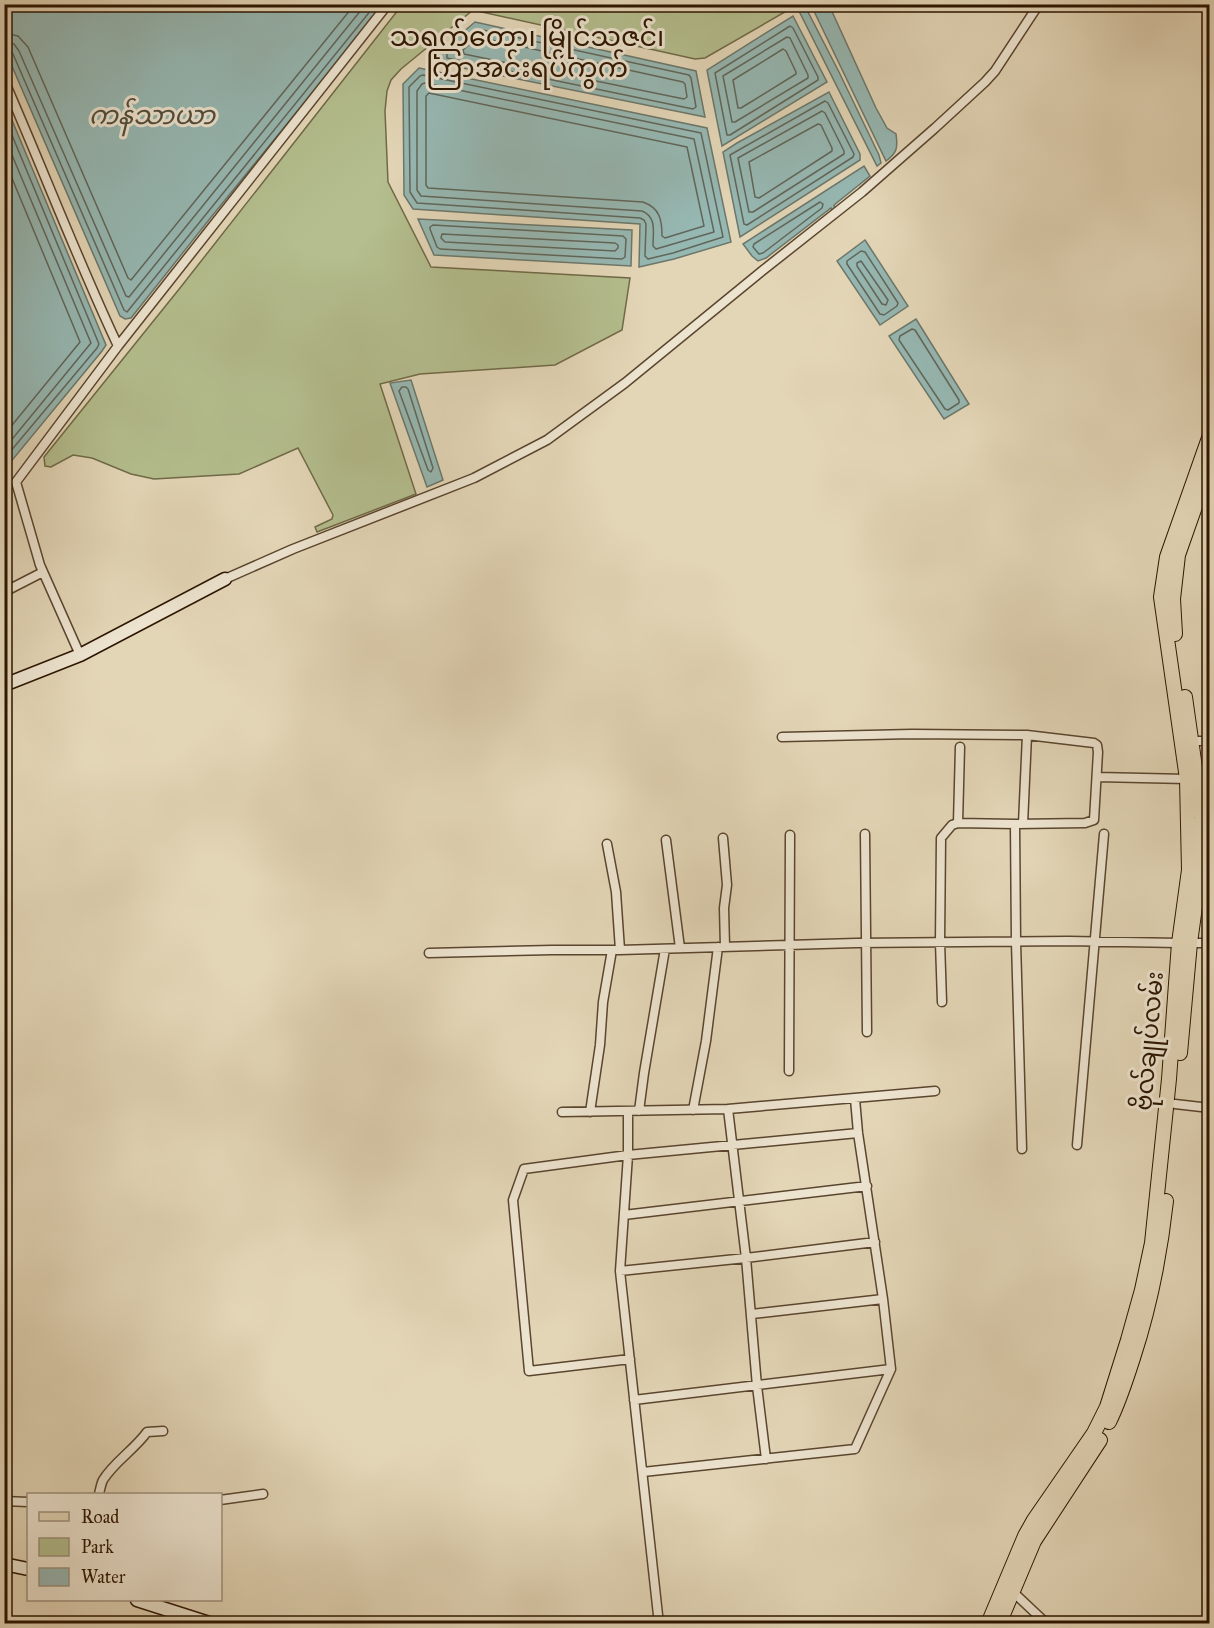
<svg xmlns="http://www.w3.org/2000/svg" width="1214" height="1628" viewBox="0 0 1214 1628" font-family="'IM FELL Great Primer','Noto Sans Myanmar',serif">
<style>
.green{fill:#b4be8e;stroke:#706a47;stroke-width:1.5}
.water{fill:#96b8b3;stroke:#6c776b;stroke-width:1.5}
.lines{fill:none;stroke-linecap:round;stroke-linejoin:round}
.shore{stroke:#61665a;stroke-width:1.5}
.street-casing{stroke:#5a452e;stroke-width:11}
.secondary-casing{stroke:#2c1500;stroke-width:15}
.primary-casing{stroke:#2c1500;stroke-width:16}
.street{stroke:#ede4d0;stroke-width:8}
.secondary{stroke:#ede4d0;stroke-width:12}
.primary{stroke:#e3d6b7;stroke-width:14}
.labels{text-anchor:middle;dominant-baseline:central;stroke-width:6;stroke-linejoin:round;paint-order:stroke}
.street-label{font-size:24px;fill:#2c1500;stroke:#ede4d0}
.water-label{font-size:26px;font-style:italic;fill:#514e3f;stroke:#ede4d0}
.quarter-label{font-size:27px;fill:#2c1500;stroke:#ede4d0}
</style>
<rect width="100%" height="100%" fill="#e3d6b7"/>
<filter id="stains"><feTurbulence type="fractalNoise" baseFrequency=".00333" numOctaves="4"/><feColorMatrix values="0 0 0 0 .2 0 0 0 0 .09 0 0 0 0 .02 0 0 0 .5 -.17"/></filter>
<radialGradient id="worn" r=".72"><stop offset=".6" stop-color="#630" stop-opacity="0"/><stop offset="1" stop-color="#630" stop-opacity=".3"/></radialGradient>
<!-- green -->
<path class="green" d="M402 5H797L705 58 695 59 473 10 401 69 391 80 387 91 385 111 388 182 431 267 630 278 622 330 555 365 420 374 380 384 416 494 317 532 315 527 332 519 333 515 298 448 239 474 154 479 131 474 92 458 73 455 51 467 45 466 44 457 180 288Z"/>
<!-- water -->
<path class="water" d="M4 5H384L212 216 131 318 125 319 120 316 5 50Z
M806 5H829L876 108 887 128 896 134C898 148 897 153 886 161L812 7 807 10 839 72 879 155 881 163 877 166 798 9Z
M793 16 827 82 722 146 707 70Z
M475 22 696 71 705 117 429 61Z
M419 68 707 128 731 242 674 259 639 267 640 224 413 209 404 195 403 84Z
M829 92 860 154V160L740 237 723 152 737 143Z
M4 101 106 345 102 351 9 464 5 466Z
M864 166 870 176 834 205 835 209 832 210 831 208 766 258 758 261 752 256 743 244Z
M418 219 632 230 631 266 434 255Z
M865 240 908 306 880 325 837 261Z
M916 319 969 404 944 419 889 336Z
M411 380 443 480 427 487 390 383Z"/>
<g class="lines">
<!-- shore -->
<path class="shore" d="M790 26 793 28 818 77V80L730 135H727L715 73Z
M478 29 689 75 691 78 696 107 693 109 447 58V54Z
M4 33 18 36 28 47 128 278 131 280 355 4
M478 37 683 82 685 84 687 97 684 99 464 54 463 50Z
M787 37 790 38 808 75V78L735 122H732L723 76Z
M4 42 14 44 19 51 126 296 129 297 366 4
M783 49 786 51 796 72V74L741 108H738L733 80Z
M4 50H9L13 54 124 310 127 312 376 4
M423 75 701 133 723 237 673 253 648 259 645 256 646 224 644 220 640 218 417 203 410 192 409 87 420 76Z
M425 83 694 139 714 232 656 249 653 246C653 232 657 217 642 211L421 196 417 190V91L422 84Z
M429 93 687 147 704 226 665 238 662 236C662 220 660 208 643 202L428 188 426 185V96Z
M825 101 828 103 854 154 853 157 747 225 744 224 730 155Z
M822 111 825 113 844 151V154L753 212H749L738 158Z
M4 116 99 344 97 348 4 459
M818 124 821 125 832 148V151L759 198 755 197 749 162Z
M4 136 91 343 4 449
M4 159 80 342 4 435
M820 202 823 204 822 208 763 253 759 254 753 247 754 244Z
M433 225 623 236 626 239 625 257 622 259 440 249 437 247 430 229V227Z
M442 234 615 243 618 245V248L615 251 445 242 441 238Z
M861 251 865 252 898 303 897 306 884 315 880 314 847 264V261Z
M861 261 888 300 886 305 882 304 857 266V263Z
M912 329 915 330 959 400V403L948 410 945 409 899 340 900 336Z
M402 387H406L408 389 433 468 431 472 428 470 399 391Z"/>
<defs>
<path id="street" d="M4 80C43 169 77 259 118 346
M225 579 293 549 474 478 547 440 625 383 762 271 862 192 935 128 985 82 995 71 1039 4
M4 592 43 572
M80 655 40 565 16 482 118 346 388 4
M782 737 912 734 1027 735 1094 743 1097 745 1098 752 1094 820 1085 823 1015 824 1016 942 1022 1149
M1188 741H1210
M1097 777 1187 779
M958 823 960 747
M1023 824 1027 735
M865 834 867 1032
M723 838 727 885 724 908 725 947
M666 840 680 948
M607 844 616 892 620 950
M1190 943H1210
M429 953 552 950H620L856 943 1068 941 1179 943
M942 1002 940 942 941 838 952 825 958 823 1015 824
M789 1071 790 835
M1175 1104 1210 1108
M728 1109 746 1258 757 1386 766 1459
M693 1110 706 1041 718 947
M639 1111 644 1073 665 949
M562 1112 728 1109 935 1091
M590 1112 600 1045 603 1002 612 950
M628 1112V1155L620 1271 659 1624
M1077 1145 1104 834
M624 1215 867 1186
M620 1271 746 1258 875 1242
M752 1314 883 1299
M630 1359 529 1371 513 1200 524 1169 628 1155 858 1133
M634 1400 891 1369
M643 1472 855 1449 891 1369 883 1299 858 1133 855 1099
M99 1494C100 1490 101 1484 103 1480 114 1462 135 1449 147 1432L163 1431
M220 1500 263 1494
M4 1501 28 1502
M1012 1591 1047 1624"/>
<path id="secondary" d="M4 685 80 655 225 579
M4 1564 28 1569
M137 1600 212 1624"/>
<path id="primary" d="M1175 634 1173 599 1178 555 1210 464
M1180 1053 1190 943 1200 870 1202 817 1185 697
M1109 1422C1119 1402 1126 1380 1133 1358 1150 1306 1160 1256 1166 1201
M988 1624 1025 1536 1034 1520 1094 1433 1107 1407 1128 1340 1142 1290 1152 1243 1169 1079 1179 943 1189 870 1187 779 1161 597 1167 557 1210 435
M999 1624 1034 1541 1100 1440"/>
</defs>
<!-- street casing -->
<use href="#street" class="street-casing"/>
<!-- secondary casing -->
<use href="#secondary" class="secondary-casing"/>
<!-- primary casing -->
<use href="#primary" class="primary-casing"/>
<!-- street -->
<use href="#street" class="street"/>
<!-- secondary -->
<use href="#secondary" class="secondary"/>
<!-- primary -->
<use href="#primary" class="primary"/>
</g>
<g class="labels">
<!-- street labels -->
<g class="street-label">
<text transform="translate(1149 1041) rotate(-85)">ဗိုလ်ချုပ်လမ်း</text>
</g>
<!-- water labels -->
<g class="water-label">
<text x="152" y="115">ကန်သာယာ</text>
</g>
<!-- quarter labels -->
<g class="quarter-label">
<text x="527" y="36">သရက်တော၊ မြိုင်သဇင်၊<tspan x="527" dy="31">ကြာအင်းရပ်ကွက်</tspan></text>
</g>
</g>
<!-- margin -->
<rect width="1214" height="1628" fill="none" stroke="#e3d6b7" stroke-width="24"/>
<rect x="6" y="6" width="1202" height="1616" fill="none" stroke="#2c1500" stroke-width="3"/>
<rect x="12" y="12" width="1190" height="1604" fill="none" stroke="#2c1500" stroke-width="1.5"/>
<!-- legend -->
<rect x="27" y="1493" width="195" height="108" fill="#ede4d0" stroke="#a0917d" stroke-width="1.5"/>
<rect x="39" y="1512" width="30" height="9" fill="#e3d6b7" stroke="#a0917d" stroke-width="1.5"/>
<text x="81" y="1523" font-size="18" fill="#2c1500">Road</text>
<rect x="39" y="1538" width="30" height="18" fill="#b4be8e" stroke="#a0917d" stroke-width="1.5"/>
<text x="81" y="1553" font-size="18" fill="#2c1500">Park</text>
<rect x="39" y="1568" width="30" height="18" fill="#96b8b3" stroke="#a0917d" stroke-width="1.5"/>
<text x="81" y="1583" font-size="18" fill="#2c1500">Water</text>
<rect width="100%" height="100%" filter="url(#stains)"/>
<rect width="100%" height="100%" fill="url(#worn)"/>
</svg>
